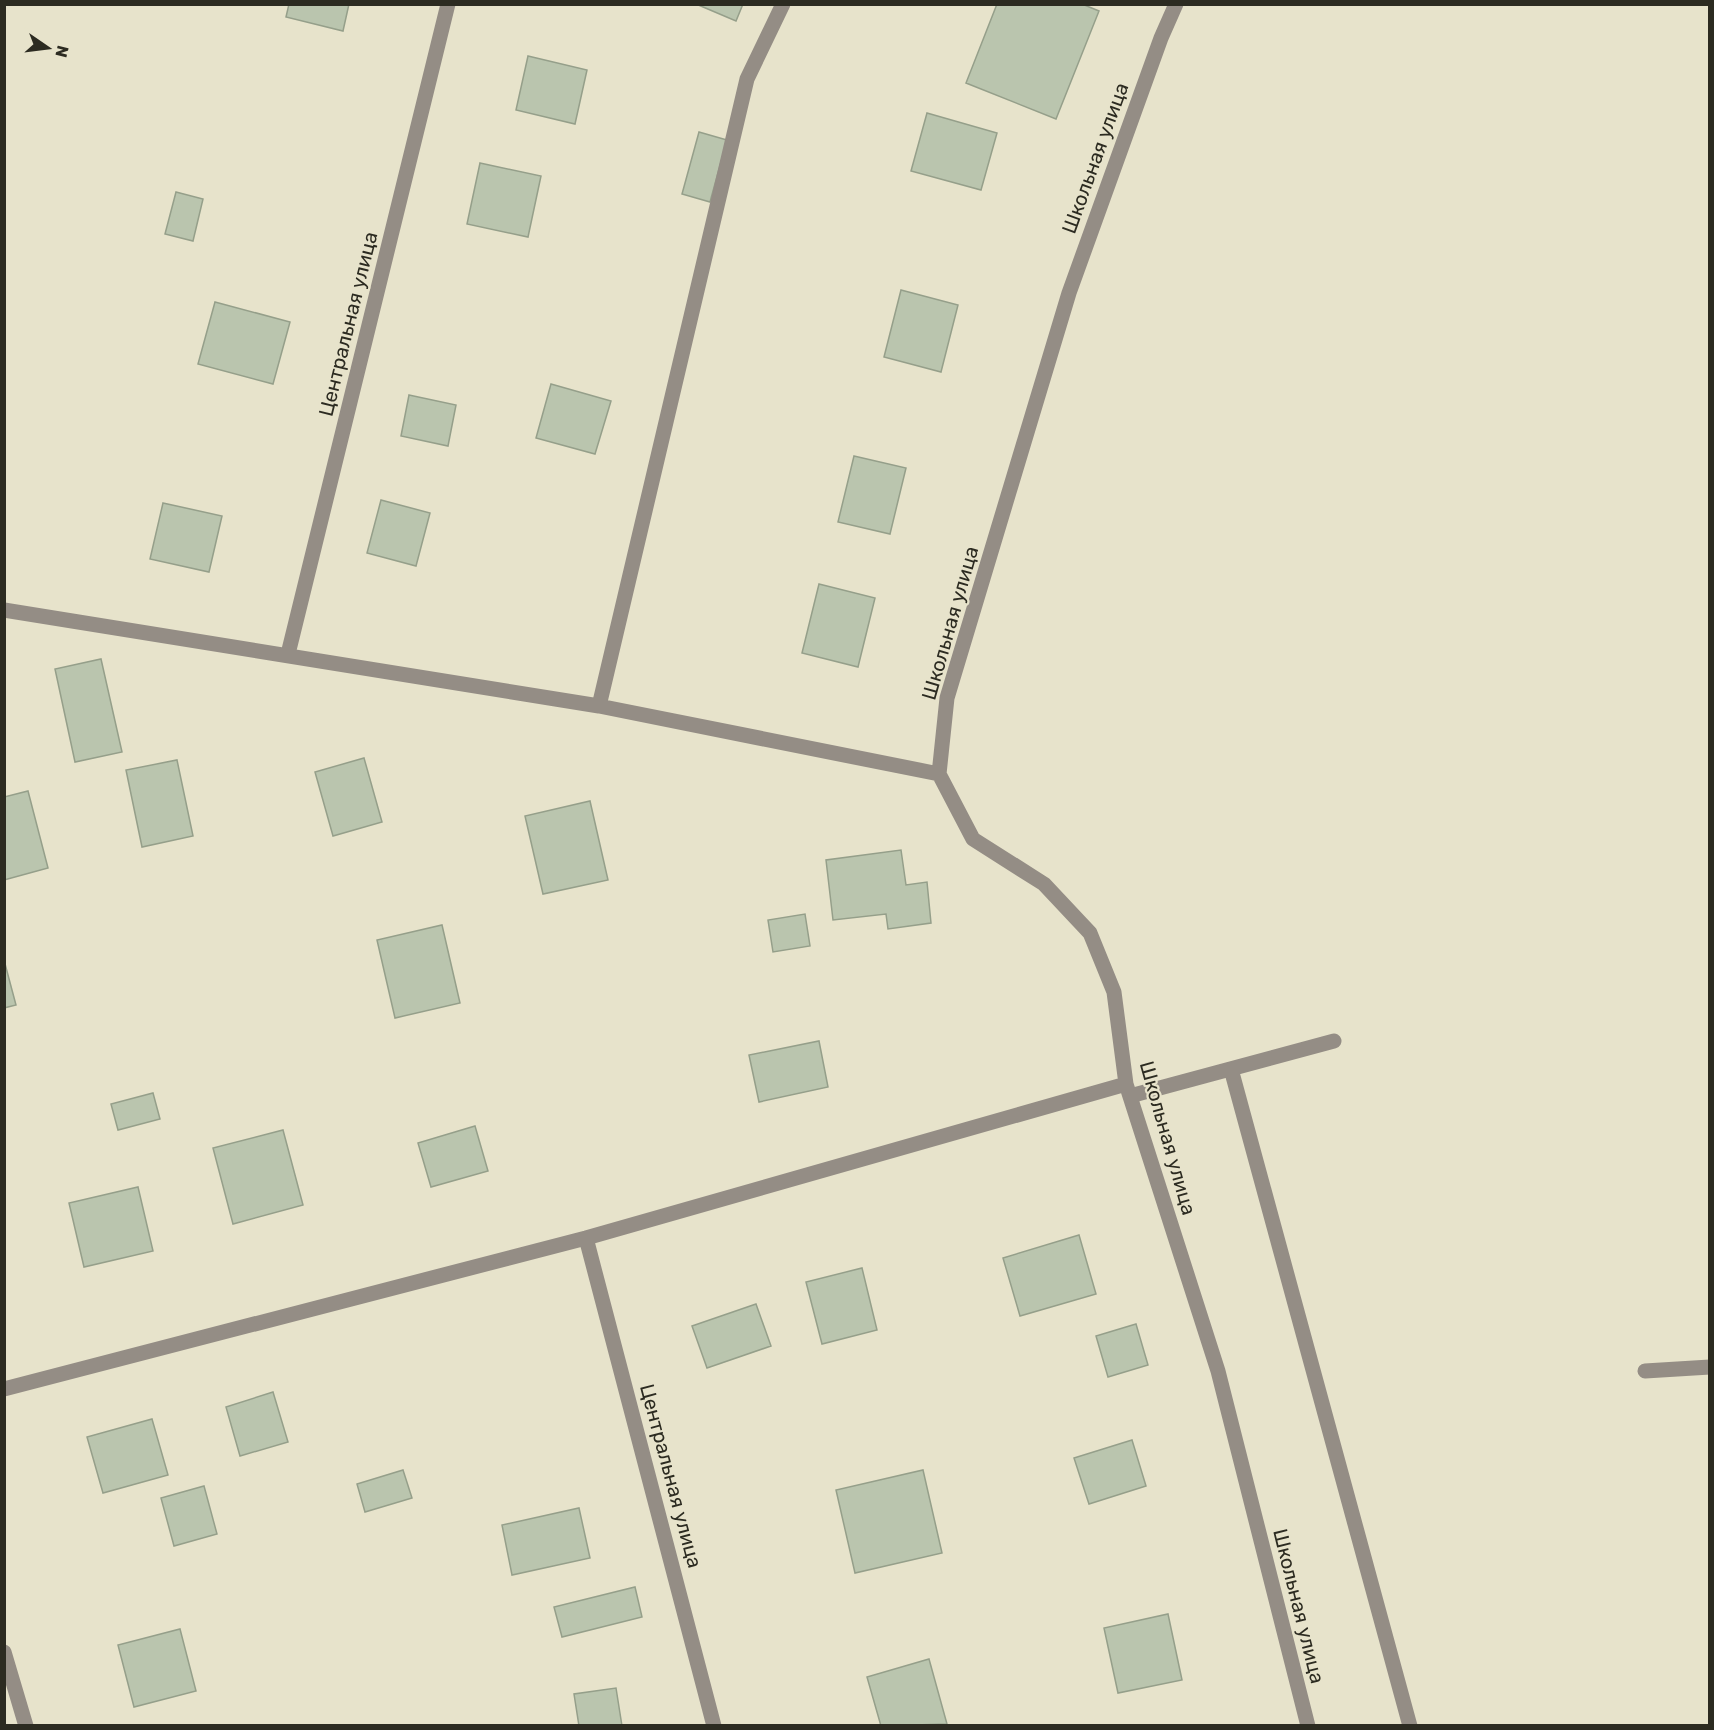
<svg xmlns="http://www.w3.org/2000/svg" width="1714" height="1730" viewBox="0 0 1714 1730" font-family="Rubik,sans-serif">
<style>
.building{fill:#bac5ae;stroke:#959f8a;stroke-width:1.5}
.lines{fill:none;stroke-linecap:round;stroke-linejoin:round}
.minor{stroke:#948d85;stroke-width:15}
.labels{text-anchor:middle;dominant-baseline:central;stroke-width:4.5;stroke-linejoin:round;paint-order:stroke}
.street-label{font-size:20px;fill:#2c2b21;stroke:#e7e3cb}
</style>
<rect width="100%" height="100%" fill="#e7e3cb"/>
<!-- building -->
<path class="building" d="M289 4H349L343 31 286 17Z
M696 4H743L736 21Z
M997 4H1082L1099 11 1056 119 966 83Z
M528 56 587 70 575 124 516 110Z
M927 113 997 133 981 190 911 171Z
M699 132 727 140 710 202 682 194Z
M480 163 541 176 528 237 467 224Z
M176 192 203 199 193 241 165 234Z
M901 290 958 305 941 372 884 357Z
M215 302 290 322 273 384 198 364Z
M551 384 611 401 595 454 536 438Z
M409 395 456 405 448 446 401 436Z
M854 456 906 468 890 534 838 522Z
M381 500 430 513 416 566 367 553Z
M163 503 222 516 209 572 150 559Z
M819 584 875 598 858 667 802 653Z
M101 659 122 752 75 762 55 669Z
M364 758 382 822 333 836 315 772Z
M177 760 193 836 142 847 126 770Z
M28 791 48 868 4 880V797Z
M590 801 608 880 543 894 525 816Z
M901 850 906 885 927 882 931 923 888 929 886 914 833 920 826 860Z
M805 914 810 946 773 952 768 920Z
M442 925 460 1003 395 1018 377 940Z
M4 960 16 1005 4 1008Z
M819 1041 828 1087 759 1102 749 1055Z
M153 1093 160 1119 118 1130 111 1104Z
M475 1126 488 1171 431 1187 418 1143Z
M283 1130 303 1205 233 1224 213 1148Z
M138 1187 153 1251 84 1267 69 1203Z
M1079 1235 1096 1294 1020 1316 1003 1258Z
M862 1268 877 1330 822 1344 806 1282Z
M756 1304 771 1346 707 1368 692 1326Z
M1136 1324 1148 1365 1108 1377 1096 1336Z
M273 1392 288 1442 240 1456 226 1407Z
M152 1419 168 1475 103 1493 87 1437Z
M1132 1440 1146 1486 1089 1504 1074 1458Z
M403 1470 412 1498 365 1512 357 1484Z
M923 1470 942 1553 855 1573 836 1490Z
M204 1486 217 1534 174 1546 161 1498Z
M579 1508 590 1558 512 1575 502 1525Z
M635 1587 642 1617 562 1637 554 1607Z
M1168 1614 1182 1680 1118 1693 1104 1628Z
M180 1629 196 1691 134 1707 118 1645Z
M929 1659 947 1724 881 1726 867 1677Z
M616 1688 622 1726H579L574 1694Z"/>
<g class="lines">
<!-- minor -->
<path class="minor" d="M783 4 747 79 599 706 939 774
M1176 4 1161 38 1069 293 947 698 939 774 973 839 1044 884 1090 933 1114 992 1126 1084 1218 1371 1308 1726
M4 610 599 706
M288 654 448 4
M1231 1069 1410 1726
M1130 1096 1334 1041
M586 1238 714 1726
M1645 1371 1710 1367
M4 1389 586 1238 1126 1084
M4 1652 26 1726"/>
</g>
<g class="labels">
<!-- street labels -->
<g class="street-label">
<text transform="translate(1095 158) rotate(-70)">Школьная улица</text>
<text transform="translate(348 324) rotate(-76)">Центральная улица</text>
<text transform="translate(950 623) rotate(-74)">Школьная улица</text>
<text transform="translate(1168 1138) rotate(74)">Школьная улица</text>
<text transform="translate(671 1476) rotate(75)">Центральная улица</text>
<text transform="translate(1299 1606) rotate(76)">Школьная улица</text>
</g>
</g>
<!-- border -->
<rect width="1714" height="1730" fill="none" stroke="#2c2b21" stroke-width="12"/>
<!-- north arrow -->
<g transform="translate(48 48) rotate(104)" stroke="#e7e3cb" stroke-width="4.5" paint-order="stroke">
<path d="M0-4.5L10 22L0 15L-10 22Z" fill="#2c2b21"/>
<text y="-9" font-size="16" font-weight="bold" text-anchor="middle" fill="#2c2b21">N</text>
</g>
</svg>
